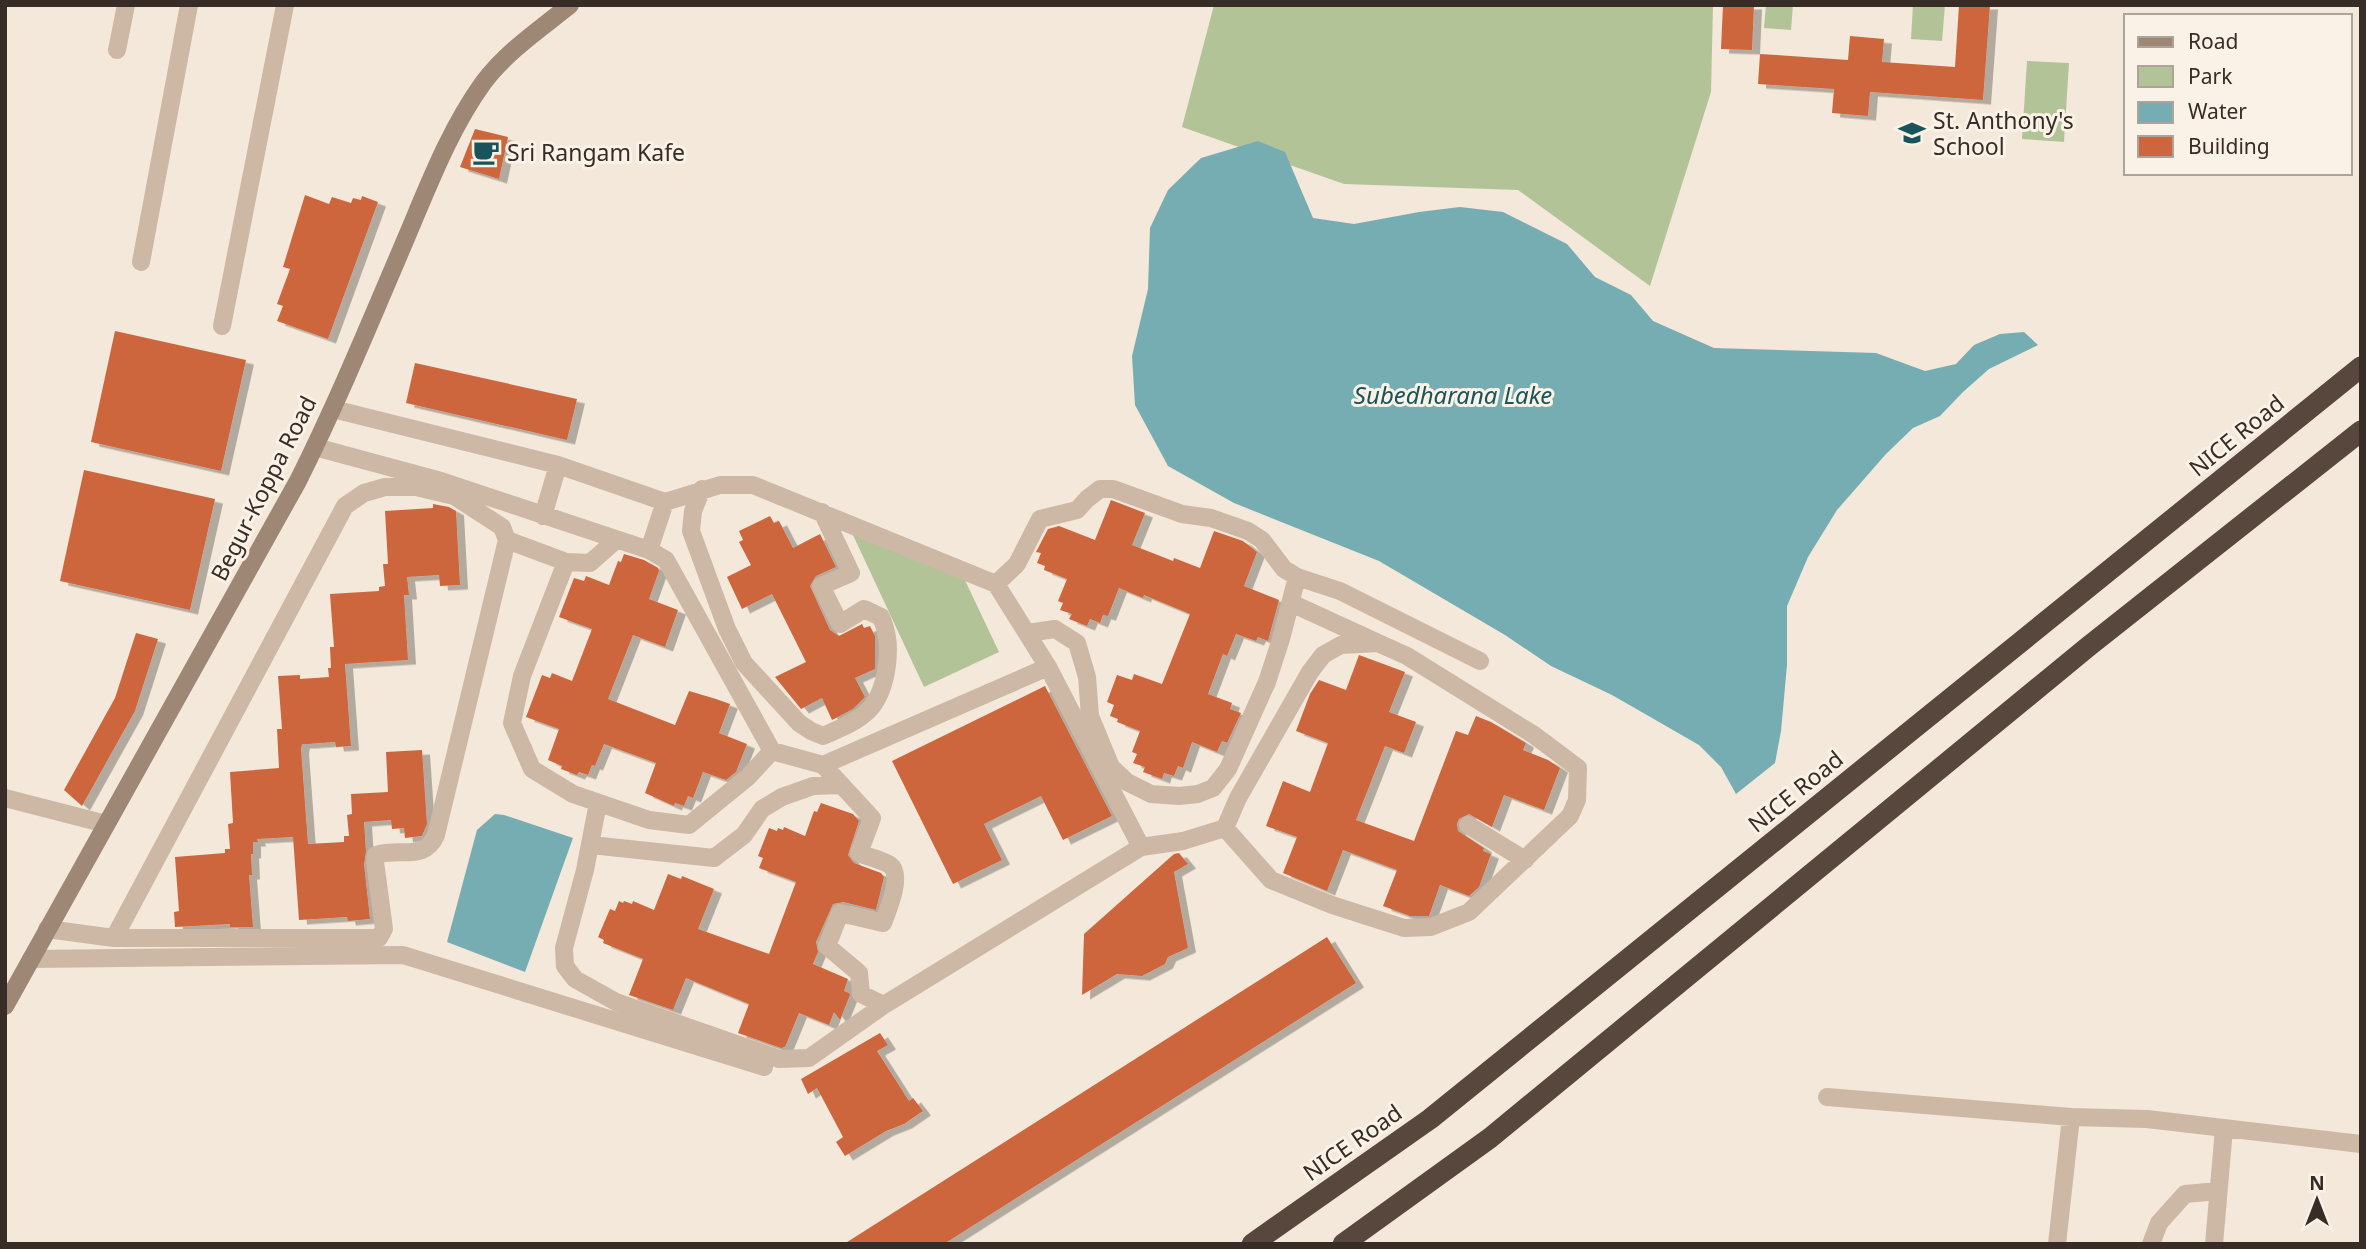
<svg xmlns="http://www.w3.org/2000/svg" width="2366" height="1249" viewBox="0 0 2366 1249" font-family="'Noto Sans',sans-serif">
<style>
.green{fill:#b3c398}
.water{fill:#76adb2}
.building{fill:#cd663d;filter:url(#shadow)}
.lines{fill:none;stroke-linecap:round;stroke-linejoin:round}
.street{stroke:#ccb8a4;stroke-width:18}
.secondary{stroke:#9f8776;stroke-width:18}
.highway{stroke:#58473d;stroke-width:21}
.labels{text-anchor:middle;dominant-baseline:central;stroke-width:6;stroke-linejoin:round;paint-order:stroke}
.poi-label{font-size:23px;fill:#372c26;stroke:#faf2e6;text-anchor:start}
.street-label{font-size:23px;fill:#372c26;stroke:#faf2e6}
.water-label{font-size:24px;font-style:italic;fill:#19545b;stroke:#faf2e6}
</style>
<defs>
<filter id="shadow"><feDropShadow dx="8" dy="4.5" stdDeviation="0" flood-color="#0004"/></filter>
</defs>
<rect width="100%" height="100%" fill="#f3e8d9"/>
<!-- green -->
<path class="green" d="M1214 5H1713L1711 92 1650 286 1518 190 1344 184 1182 127Z
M1766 5H1793L1791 30 1764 28Z
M1913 5H1945L1942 41 1911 39Z
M2027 61 2069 63 2064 142 2022 139Z
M853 535 962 574 999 652 924 687Z"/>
<!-- water -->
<path class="water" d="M1258 141 1285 152 1313 218 1354 224 1419 212 1460 207 1503 212 1567 244 1595 277 1631 295 1653 321 1714 348 1876 353 1925 371 1956 364 1974 345 2000 334 2024 332 2038 345 1989 369 1963 392 1940 416 1913 428 1886 454 1837 510 1808 557 1787 606V665L1781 731 1775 763 1736 794 1721 767 1699 745 1659 722 1612 695 1551 666 1505 635 1379 561 1234 503 1168 466 1135 405 1132 356 1148 289 1150 228 1168 190 1201 158Z
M495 814 504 815 573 838 525 972 447 942 477 830Z"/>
<!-- building -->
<path class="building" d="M1723 5H1754L1752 50 1721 49Z
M1959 5H1990L1983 100 1870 92 1868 116 1832 113 1834 89 1758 84 1760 54 1848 60 1850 36 1884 39 1882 62 1955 67Z
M475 129 508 137 499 179 460 167Z
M305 195 329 204 332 197 351 203 353 198 361 200 362 196 378 202 328 339 277 321 283 306 277 304 290 269 283 267Z
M115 331 246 360 221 471 91 442Z
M415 363 577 399 567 440 406 403Z
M84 470 215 499 190 610 60 581Z
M1111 500 1145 513 1132 545 1173 561 1174 558 1200 568 1214 531 1243 541 1257 552 1244 586 1279 600 1268 641 1258 637 1256 641 1236 634 1227 656 1223 654 1208 694 1232 703 1230 709 1241 713 1227 743 1222 741 1217 752 1192 742 1183 768 1178 766 1174 776 1164 773 1162 779 1143 772 1145 767 1133 763 1137 754 1132 752 1140 731 1117 722 1118 719 1110 716 1114 705 1107 702 1117 675 1132 680 1134 674 1162 684 1190 614 1144 595 1143 598 1119 588 1108 616 1103 615 1100 623 1090 619 1087 626 1069 619 1072 614 1060 610 1063 603 1058 601 1067 579 1044 570 1045 566 1037 563 1041 553 1036 552 1048 529 1059 526 1095 540Z
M433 504 449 507 456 511 460 585 440 586 439 575 407 577 409 595H404L408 660 345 664 351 746 336 747 335 742 307 744H302L301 749 308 844 344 842V836H349L347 815 352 814 351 794 388 792 386 752 422 750 427 824 422 836 405 838 404 828 392 829 391 820 364 822 366 852 364 864 370 919 348 921 347 917 299 920 293 837 257 839 258 842H253V854H251L252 875H249L253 927H230V924L175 927 174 912 179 911 175 857 225 853V849H230L228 824 233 823 230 772 279 768 277 729H282L278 676 300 675V679L329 677 328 668H331L330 647H334L330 594 379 591V587L385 586 383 564H388L385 511 433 508Z
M770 516 774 523 779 521 793 548 820 534 836 567 816 576 810 586 830 630 839 636 862 624 864 628 870 626 875 636V669L855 678 865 697 853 709 832 720 822 698 801 709 775 677 806 662 772 594 742 609 727 577 751 565 739 542 743 540 739 531Z
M624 554 644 560 658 568 659 571 649 599 678 610 665 647 633 635 608 699 675 725 689 691 716 699 730 704 719 733 747 744 736 772 726 780 703 772 693 798 688 796 684 806 675 803 674 806 645 793 656 763 604 744 595 766 592 765 588 775 579 772 577 775 561 769 562 766 548 760 559 729 526 717 542 675 550 678 552 673 572 681 592 629 559 617 574 578 584 581 586 576 609 585 618 561 621 562Z
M136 633 158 639 135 711 82 806 64 790 115 698Z
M1359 655 1405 672 1389 712 1416 722 1404 753 1385 746 1356 820 1414 841 1456 731 1468 735 1476 716 1491 722 1526 743 1523 750 1548 760 1560 768 1544 810 1504 795 1492 827 1469 814 1459 819 1457 824 1458 831 1484 848 1483 851 1491 854 1479 887 1469 896 1440 885 1429 916H1410L1383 906 1397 870 1343 850 1327 891 1283 873 1297 837 1266 826 1283 781 1310 792 1328 743 1296 731 1310 694 1319 680 1346 690Z
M1045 686 1112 816 1063 840 1041 796 984 824 1002 860 953 884 892 761Z
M821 803 853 814 859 821 848 855 854 863 881 873 884 877 876 910 843 902 833 904 816 942 818 952 813 964 848 979 844 991 849 993 850 995 840 1020 834 1012 829 1025 799 1013 785 1047 781 1048 738 1033 749 1004 686 978 673 1010 629 995 643 959 603 943 604 940 598 937 610 909 615 911 619 901 623 903 624 901 632 904 633 901 654 910 668 874 681 879 682 876 714 889 698 929 769 954 796 882 759 868 763 858 758 856 769 828 777 831 778 828 783 830 784 827 805 836 814 811 817 812Z
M1179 853 1188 864 1174 872 1188 948 1168 957 1165 964 1142 976 1117 974 1082 995 1084 934 1174 854Z
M1327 937 1356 983 944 1244H844Z
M880 1033 888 1045 877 1051 909 1101 913 1098 923 1111 904 1124 886 1131 845 1156 836 1142 843 1137 817 1088 808 1094 801 1079Z"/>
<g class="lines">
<!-- street -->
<path class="street" d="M117 50 126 5
M141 262 189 5
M222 326 285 5
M333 409 558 465 665 502 720 485H753L996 584 1048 667 1141 847
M315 447 441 481 649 550 666 560 772 751 823 765 872 818 859 853C868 857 881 859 890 865 903 875 888 910 883 923L840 913 827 946 859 973 861 994 884 1005
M702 489 693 511 691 531 727 629 744 663 799 723 811 731 823 736C863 719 881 710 887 665 889 647 888 633 881 617L864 609 840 624 821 586 851 573 822 512
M543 516 558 465
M616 540 590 563 566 562 522 676 512 723 532 769 573 794 649 820 689 825 748 777 772 751
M649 550 665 502
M996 584 1017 564 1040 519 1077 510 1087 499 1100 489H1113L1182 514 1211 518 1248 531 1262 540 1284 569 1297 577 1340 591 1480 661
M1291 603 1376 642
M1027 633 1055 629 1077 643 1087 677 1090 716 1111 767 1127 782 1151 794 1179 796 1198 794 1213 788 1228 769 1267 682 1281 639 1297 577
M823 765 1048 667
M5 798 106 824
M598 803 585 870 564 948 565 966 575 979 616 1002 779 1059 809 1058 884 1005 1141 847 1183 841 1225 828 1238 798 1310 672 1323 655 1341 645 1378 643 1407 656 1534 735 1578 768 1577 800 1570 816 1469 912 1431 927 1404 928 1332 905 1271 880 1225 828
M1468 825 1525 860
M591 845 714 858 744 835 762 809 782 797 813 786 841 785
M47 929 114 938H379L384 929 375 862 376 855C401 847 424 862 436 835L507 540 566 562
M114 938 345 506 364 493 385 487H416L454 496 502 527 507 540
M31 959 403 955 764 1067
M1827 1097 2071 1117 2147 1119 2361 1144
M2057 1244 2071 1117
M2151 1244 2159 1223 2185 1194 2218 1191
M2214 1244 2224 1129"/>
<!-- secondary -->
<path class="secondary" d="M5 1006 298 481C338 401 372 318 407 236 429 184 450 129 483 83 506 52 540 29 570 5"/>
<!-- highway -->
<path class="highway" d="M1252 1244 1430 1119 2361 367
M1343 1244 1490 1138 2089 646 2361 431"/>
</g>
<!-- icons -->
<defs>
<symbol id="school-bare" viewBox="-9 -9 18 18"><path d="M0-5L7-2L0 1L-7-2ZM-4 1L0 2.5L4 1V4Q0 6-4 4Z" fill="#19545b" stroke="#faf2e6" stroke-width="2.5" paint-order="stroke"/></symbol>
<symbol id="cafe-bare" viewBox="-9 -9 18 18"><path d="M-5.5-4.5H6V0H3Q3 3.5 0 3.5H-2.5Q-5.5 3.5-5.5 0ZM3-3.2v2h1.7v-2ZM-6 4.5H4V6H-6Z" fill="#19545b" stroke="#faf2e6" stroke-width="2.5" paint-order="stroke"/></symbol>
</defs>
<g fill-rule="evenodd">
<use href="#school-bare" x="1893" y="114" width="38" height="38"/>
<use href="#cafe-bare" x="467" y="133" width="38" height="38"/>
</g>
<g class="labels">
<!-- poi labels -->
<g class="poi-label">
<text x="1933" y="120">St. Anthony's<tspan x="1933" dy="26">School</tspan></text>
<text x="507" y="152">Sri Rangam Kafe</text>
</g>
<!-- street labels -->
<g class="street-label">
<text transform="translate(2236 435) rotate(-39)">NICE Road</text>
<text transform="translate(263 488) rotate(-63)">Begur-Koppa Road</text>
<text transform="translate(1795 791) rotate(-39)">NICE Road</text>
<text transform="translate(1352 1142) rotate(-35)">NICE Road</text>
</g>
<!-- water labels -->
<g class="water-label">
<text x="1453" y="394">Subedharana Lake</text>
</g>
</g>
<!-- border -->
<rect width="2366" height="1249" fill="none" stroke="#372c26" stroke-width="14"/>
<!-- legend -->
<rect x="2124" y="14" width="228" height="161" fill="#faf2e6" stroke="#aca399" stroke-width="2"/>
<rect x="2138" y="37" width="35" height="10" fill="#9f8776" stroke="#aca399" stroke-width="2"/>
<text x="2188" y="49" font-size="21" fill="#372c26">Road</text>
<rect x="2138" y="66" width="35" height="21" fill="#b3c398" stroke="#aca399" stroke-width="2"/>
<text x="2188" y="84" font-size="21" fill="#372c26">Park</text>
<rect x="2138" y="102" width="35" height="21" fill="#76adb2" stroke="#aca399" stroke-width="2"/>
<text x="2188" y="119" font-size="21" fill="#372c26">Water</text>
<rect x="2138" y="136" width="35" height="21" fill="#cd663d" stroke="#aca399" stroke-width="2"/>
<text x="2188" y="154" font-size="21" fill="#372c26">Building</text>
<!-- north arrow -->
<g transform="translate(2317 1200)" stroke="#faf2e6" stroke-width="5" paint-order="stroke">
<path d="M0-5L12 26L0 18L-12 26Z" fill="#372c26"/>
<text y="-10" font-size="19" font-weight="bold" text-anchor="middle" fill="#372c26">N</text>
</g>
</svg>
